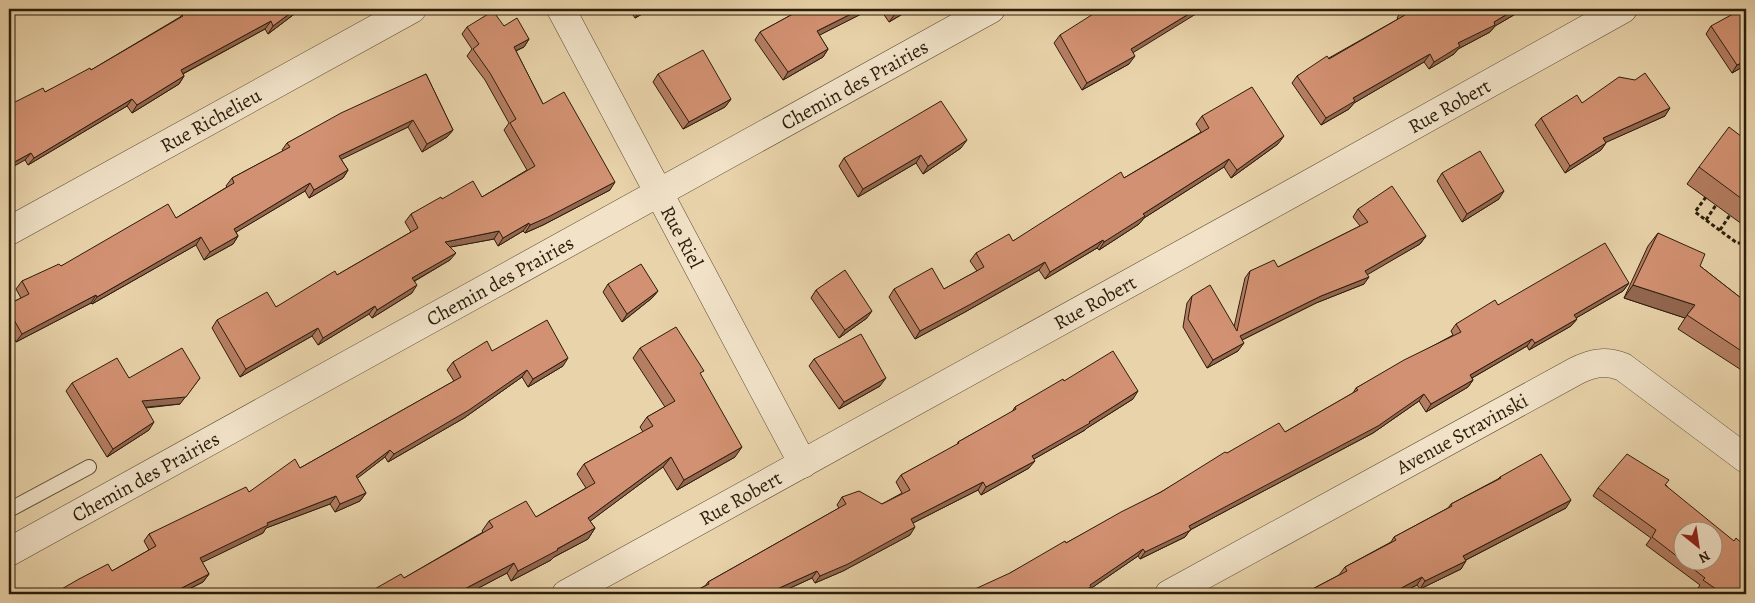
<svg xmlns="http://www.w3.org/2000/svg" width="1755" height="603" viewBox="0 0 1755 603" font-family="Alegreya,serif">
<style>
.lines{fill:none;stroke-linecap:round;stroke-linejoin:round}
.service-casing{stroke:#5b4a33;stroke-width:16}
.minor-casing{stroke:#5b4a33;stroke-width:29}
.path{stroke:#2c1d0b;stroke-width:3;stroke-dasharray:4 2.5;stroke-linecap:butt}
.service{stroke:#f1e2c8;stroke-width:14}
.minor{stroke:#f1e2c8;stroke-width:28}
.wall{fill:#b57d62;stroke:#2c1d0b}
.shaded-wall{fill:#936650;stroke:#2c1d0b}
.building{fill:#d29172;stroke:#2c1d0b;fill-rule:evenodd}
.labels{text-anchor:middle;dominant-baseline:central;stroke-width:4;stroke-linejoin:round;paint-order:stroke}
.street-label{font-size:20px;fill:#2c1d0b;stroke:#f1e2c8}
</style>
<rect width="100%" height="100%" fill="#e9d3aa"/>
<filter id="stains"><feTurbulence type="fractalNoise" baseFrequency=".004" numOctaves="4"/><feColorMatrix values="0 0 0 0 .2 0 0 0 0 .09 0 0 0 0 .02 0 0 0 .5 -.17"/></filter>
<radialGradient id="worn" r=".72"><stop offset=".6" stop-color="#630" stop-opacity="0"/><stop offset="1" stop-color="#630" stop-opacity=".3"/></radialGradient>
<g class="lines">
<defs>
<path id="service" d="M9 510 89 467"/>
<g id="minor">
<path id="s1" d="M561 9 803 464"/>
<path id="s2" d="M9 231 412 9"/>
<path id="s3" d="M9 552 991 9"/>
<path id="s4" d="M566 594 1289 195 1623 9"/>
<path id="s5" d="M1169 594 1576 371C1592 363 1605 360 1623 367L1746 459"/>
</g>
</defs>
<!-- service casing -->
<use href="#service" class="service-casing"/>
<!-- minor casing -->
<use href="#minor" class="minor-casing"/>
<!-- path -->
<path class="path" d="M1706 197 1695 212 1737 243H1746
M1706 220 1716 205
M1720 230 1730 215"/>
<!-- service -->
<use href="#service" class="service"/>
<!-- minor -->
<use href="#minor" class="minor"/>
</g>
<!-- wall -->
<path class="wall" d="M629 9H651L635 18Z
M802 9H871L819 35 828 49 823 57 783 80 755 40 760 32Z
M880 9H911L889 22Z
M1405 9H1524L1495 26 1490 32 1458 49 1454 54 1429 69 1424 62 1354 103 1349 109 1321 125 1292 83 1297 76 1398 19 1397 18 1402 10Z
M297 12 268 34 265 29 183 74 184 76 179 84 132 113 127 106 28 165 25 160 45 92 91 70 180 17 182 15Z
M1113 15 1133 53 1129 64 1082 90 1054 43 1060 35Z
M504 26 529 39 524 47 516 51 543 104 610 190 543 225 525 233 523 231 498 246 494 239 450 247V260L415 281 412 293 372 318 369 314 318 345 312 336 240 377 212 328 217 320 276 307 337 275 411 232 405 222 411 214 442 199 482 197 527 170 504 130 509 123 485 80 467 56 472 49 462 34 467 27Z
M1711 26 1746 65 1732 73 1706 34Z
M426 74 453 130 447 137 422 152 408 127 341 159 348 170 343 178 309 198 305 191 236 232 238 236 233 244 204 260 196 245 92 304 91 303 16 342 9 328V304L21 298 16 289 22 281 61 266 176 218 227 187 226 186 232 178 283 151 282 150 287 143Z
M658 74 731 99 725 107 683 129 653 82Z
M1582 103 1665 116 1606 142 1601 150 1565 173 1535 125 1541 118Z
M1202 116 1278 144 1231 178 1224 167 1144 218 1139 224 1099 250 1097 248 1045 279 1039 270 965 312 915 339 889 297 894 289H944L977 271 970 261 976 253 1013 241 1124 178 1201 132 1196 124Z
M1746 140V227L1687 184 1699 167Z
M961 148 923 174 916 163 858 197 839 166 844 158Z
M1442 173 1499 199 1462 222 1437 181Z
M1358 209 1426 236 1420 244 1367 274 1364 284 1316 303 1242 340 1238 351 1207 368 1183 327 1187 303 1192 296 1234 327 1245 278 1250 271 1278 267 1360 226 1353 217Z
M1658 233 1700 266 1746 302V373L1678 329 1685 318 1624 298 1648 246Z
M1629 283 1623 291 1576 318 1577 319 1571 326 1529 350 1527 346 1472 378 1473 380 1468 387 1426 412 1419 401 1373 433 1190 530 1185 537 1140 559 1138 556 1090 589 1010 573 1161 492 1227 453 1285 432 1353 393 1356 388 1453 335 1451 331 1456 324 1498 305Z
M608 284 658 291 652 298 622 322 603 292Z
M816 290 867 318 839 338 811 298Z
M640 348 735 457 677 490 663 467 590 521 595 528 588 539 554 557 551 560 511 581 507 573 467 594H366L404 578 483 532 482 531 489 521 536 517 586 488 577 474 584 464 643 432 640 427 647 417 665 407 633 358Z
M492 351 563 366 528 387 522 377 464 418 388 462 385 457 357 478 366 493 360 501 335 512 330 504 266 528 263 533 202 562 209 574 203 582 179 594H53L112 571 149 550 144 541 149 534 249 492 300 468 454 381 447 370 453 362Z
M814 359 880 386 839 409 809 366Z
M129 378 180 404 146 408 149 430 107 457 66 391 72 383Z
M1064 381 1133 399 1087 428 1085 430 1034 459 1029 468 981 495 978 490 913 523 910 535 843 571 815 583 812 578 777 594H689L705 586 708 582 839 508 837 505 842 497 882 504 902 493 896 482 901 475 957 445 958 442 1012 412 1015 407Z
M1500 477 1566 508 1466 560 1461 569 1420 589 1417 585 1399 594H1303L1339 575 1345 567 1391 542 1394 537 1448 508 1451 504 1498 479Z
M1666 485 1746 594H1707L1698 588 1700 585 1646 545 1651 538 1593 496 1598 488Z"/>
<!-- shaded-wall -->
<path class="shaded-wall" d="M296 9H299L297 12 268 34 273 26Z
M643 9H651L635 18 640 10Z
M861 9H871L812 39 817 31Z
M904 9H911L889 22 895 14Z
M1197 9H1204L1126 57 1131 49Z
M1516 9H1524L1495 26 1490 32 1458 49 1454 54 1429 69 1434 62 1458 43Z
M271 21 265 29 175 78 181 70Z
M529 39 524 47 508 54 514 47Z
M828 49 823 57 783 80 788 72Z
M1430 54 1424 62 1354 103 1349 109 1321 125 1326 118 1353 98Z
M1135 56 1129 64 1082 90 1087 83Z
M1746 61V65L1732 73 1737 65Z
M184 76 179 84 132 113 137 105Z
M132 99 127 106 28 165 34 158Z
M731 99 725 107 683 129 689 122Z
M1670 108 1665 116 1598 146 1603 138Z
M413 120 408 127 334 163 339 156Z
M453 130 447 137 422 152 427 144Z
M1284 136 1278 144 1231 178 1237 170Z
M967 140 961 148 923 174 928 166Z
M1606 143 1601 150 1565 173 1570 166Z
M31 153 25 160 9 169V165Z
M921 155 916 163 858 197 863 189Z
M1229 159 1224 167 1144 218 1139 224 1099 250 1104 242 1143 214Z
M348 170 343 178 309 198 314 190Z
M615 182 610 190 543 225 525 233 530 225Z
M310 183 305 191 228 237 234 229Z
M1504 191 1499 199 1462 222 1467 214Z
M529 223 523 231 498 246 503 238Z
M499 231 494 239 440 249 445 242Z
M238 236 233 244 204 260 210 252Z
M1426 236 1420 244 1360 279 1365 271Z
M201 237 196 245 92 304 97 297Z
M1103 240 1097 248 1045 279 1050 272Z
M456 253 450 260 407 285 412 278Z
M1045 262 1039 270 965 312 915 339 920 331Z
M1369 277 1364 284 1316 303 1234 344 1240 336 1321 296Z
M1629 283 1623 291 1569 322 1574 315Z
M417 285 412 293 372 318 377 310Z
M1633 285 1695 305 1685 318 1624 298Z
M658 291 652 298 622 322 627 314Z
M96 295 91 303 16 342 22 334Z
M375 306 369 314 318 345 323 338Z
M872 311 867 318 839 338 845 330Z
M1577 319 1571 326 1529 350 1535 343Z
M318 328 312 336 240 377 246 369Z
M1532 339 1527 346 1465 382 1470 375Z
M1244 343 1238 351 1207 368 1213 360Z
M568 358 563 366 528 387 533 379Z
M527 370 522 377 464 418 388 462 394 454Z
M200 378 180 404 137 408 142 401Z
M886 378 880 386 839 409 844 402Z
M1473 380 1468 387 1426 412 1431 404Z
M1138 391 1133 399 1087 428 1085 430 1027 463 1032 456 1089 422Z
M1424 394 1419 401 1373 433 1190 530 1185 537 1140 559 1145 552 1189 526Z
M154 422 149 430 107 457 113 449Z
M742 447 735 457 677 490 684 480Z
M390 450 385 457 350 484 356 476Z
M671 457 663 467 581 528 588 518Z
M1035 461 1029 468 981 495 986 487Z
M983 482 978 490 905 527 911 519Z
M366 493 360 501 335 512 340 504Z
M336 496 330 504 266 528 263 533 195 566 200 558 267 523Z
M1571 500 1566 508 1458 564 1463 556Z
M915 527 910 535 843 571 815 583 820 576Z
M595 528 588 539 554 557 551 560 511 581 518 571Z
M1143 549 1138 556 1090 589 1086 594H1076Z
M1466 561 1461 569 1420 589 1425 581Z
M514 563 507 573 467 594H455Z
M817 571 812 578 777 594H766Z
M209 574 203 582 179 594H170Z
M1422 577 1417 585 1399 594H1390Z"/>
<!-- building -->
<path class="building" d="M191 9H296L273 26 271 21 181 70 184 76 137 105 132 99 34 158 31 153 9 165V105L43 88 45 92 90 68 91 70 183 16 182 15Z
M802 9H861L817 31 828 49 788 72 760 32Z
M891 9H904L895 14Z
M1101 9H1110L1113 15 1119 9H1197L1131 49 1135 56 1087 83 1060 35Z
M1405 9H1516L1494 22 1495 25 1458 43 1460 46 1434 62 1430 54 1353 98 1355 101 1326 118 1297 76 1327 56 1329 59 1405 15 1402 10Z
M1742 9H1746V61L1737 65 1711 26Z
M493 11 504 26 517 18 529 39 514 47 543 104 564 92 615 182 548 217 530 225 529 223 503 238 499 231 445 242 456 253 412 278 417 285 377 310 375 306 323 338 318 328 246 369 217 320 267 292 276 307 335 271 337 275 418 228 411 214 441 197 442 199 473 181 482 197 535 166 510 123 516 119 490 73 473 49 479 44 467 27Z
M703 50 731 99 689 122 658 74Z
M1645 73 1670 108 1603 138 1606 143 1570 166 1541 118 1577 95 1582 103 1619 77 1635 80Z
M426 74 453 130 427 144 413 120 339 156 348 170 314 190 310 183 234 229 238 236 210 252 201 237 97 297 96 295 22 334 9 311V304L29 294 22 281 59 264 61 266 168 204 176 218 234 183 232 178 290 147 287 143 341 113Z
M1252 87 1284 136 1237 170 1229 159 1143 214 1145 216 1104 242 1103 240 1050 272 1045 262 971 304 920 331 894 289 932 268 944 289 984 267 976 253 1009 234 1013 241 1121 172 1124 178 1209 128 1202 116Z
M941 101 967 140 928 166 921 155 863 189 844 158Z
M1729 127 1746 140V202L1699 167Z
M1480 151 1504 191 1467 214 1442 173Z
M1392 186 1426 236 1365 271 1369 277 1321 296 1240 336 1244 343 1213 360 1188 319 1192 296 1210 285 1237 331 1250 271 1274 260 1278 267 1368 222 1358 209Z
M1658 233 1705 254 1700 266 1746 302V354L1687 315 1695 305 1633 285Z
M1605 243 1629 283 1574 315 1577 319 1535 343 1532 339 1470 375 1473 380 1431 404 1424 394 1378 426 1189 526 1191 530 1145 552 1143 549 1090 585 1091 587 1076 594H964L1010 573 1065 541 1066 543 1121 512 1161 492 1225 452 1227 453 1279 423 1285 432 1358 390 1356 388 1404 360 1461 332 1456 324 1495 300 1498 305Z
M641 264 658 291 627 314 608 284Z
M845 270 872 311 845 330 816 290Z
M547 320 568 358 533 379 527 370 469 410 394 454 390 450 356 476 366 493 340 504 336 496 267 523 268 525 200 558 209 574 170 594H53L79 579 108 564 112 571 156 546 149 534 246 487 249 492 295 459 300 468 461 377 453 362 487 341 492 351Z
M676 327 704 371 700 373 742 447 684 480 671 457 588 518 595 528 557 549 558 550 518 571 514 563 455 594H366L401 574 404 578 493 527 489 521 526 501 536 517 595 483 584 464 653 426 647 417 675 401 640 348Z
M861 334 886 378 844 402 814 359Z
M182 348 200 378 186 397 142 401 154 422 113 449 72 383 117 358 129 378Z
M1113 351 1138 391 1089 422 1090 423 1032 456 1035 461 986 487 983 482 911 519 915 527 848 564 820 576 817 571 766 594H689L709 584 708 582 846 504 842 497 859 491 882 504 910 490 901 475 959 443 958 442 1016 409 1015 407 1063 379 1064 381Z
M1541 454 1571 500 1463 556 1466 561 1425 581 1422 577 1390 594H1303L1347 571 1345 567 1396 540 1394 537 1452 506 1451 504 1501 478 1500 477Z
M1627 454 1669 480 1665 485 1734 541 1736 538 1746 547V594H1723L1703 580 1705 578 1652 537 1656 530 1598 488ZM1682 530H1712V560H1682Z"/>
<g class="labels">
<!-- street labels -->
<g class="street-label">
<text stroke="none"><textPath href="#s3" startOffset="966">Chemin des Prairies</textPath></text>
<text stroke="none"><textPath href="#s4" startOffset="1009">Rue Robert</textPath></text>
<text stroke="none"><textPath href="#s2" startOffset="230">Rue Richelieu</textPath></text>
<text stroke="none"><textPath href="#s1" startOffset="258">Rue Riel</textPath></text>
<text stroke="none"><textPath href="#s3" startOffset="561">Chemin des Prairies</textPath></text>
<text stroke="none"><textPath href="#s4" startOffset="604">Rue Robert</textPath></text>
<text stroke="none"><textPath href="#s5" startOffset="334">Avenue Stravinski</textPath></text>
<text stroke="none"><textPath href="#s3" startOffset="156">Chemin des Prairies</textPath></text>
<text stroke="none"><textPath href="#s4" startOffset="199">Rue Robert</textPath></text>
</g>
</g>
<!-- margin -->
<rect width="1755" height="603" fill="none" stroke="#e9d3aa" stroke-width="30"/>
<rect x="10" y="10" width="1735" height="583" fill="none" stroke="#2c1d0b" stroke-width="2.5"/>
<rect x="15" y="15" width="1725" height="573" fill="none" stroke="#2c1d0b"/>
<!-- north arrow -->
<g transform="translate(1698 546) rotate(150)"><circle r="24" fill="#f1e2c8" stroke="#a2937c"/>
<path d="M0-4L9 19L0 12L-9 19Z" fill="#8f2418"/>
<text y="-8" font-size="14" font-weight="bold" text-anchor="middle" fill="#2c1d0b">N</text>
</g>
<rect width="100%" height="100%" filter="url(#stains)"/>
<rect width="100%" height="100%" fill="url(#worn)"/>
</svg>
